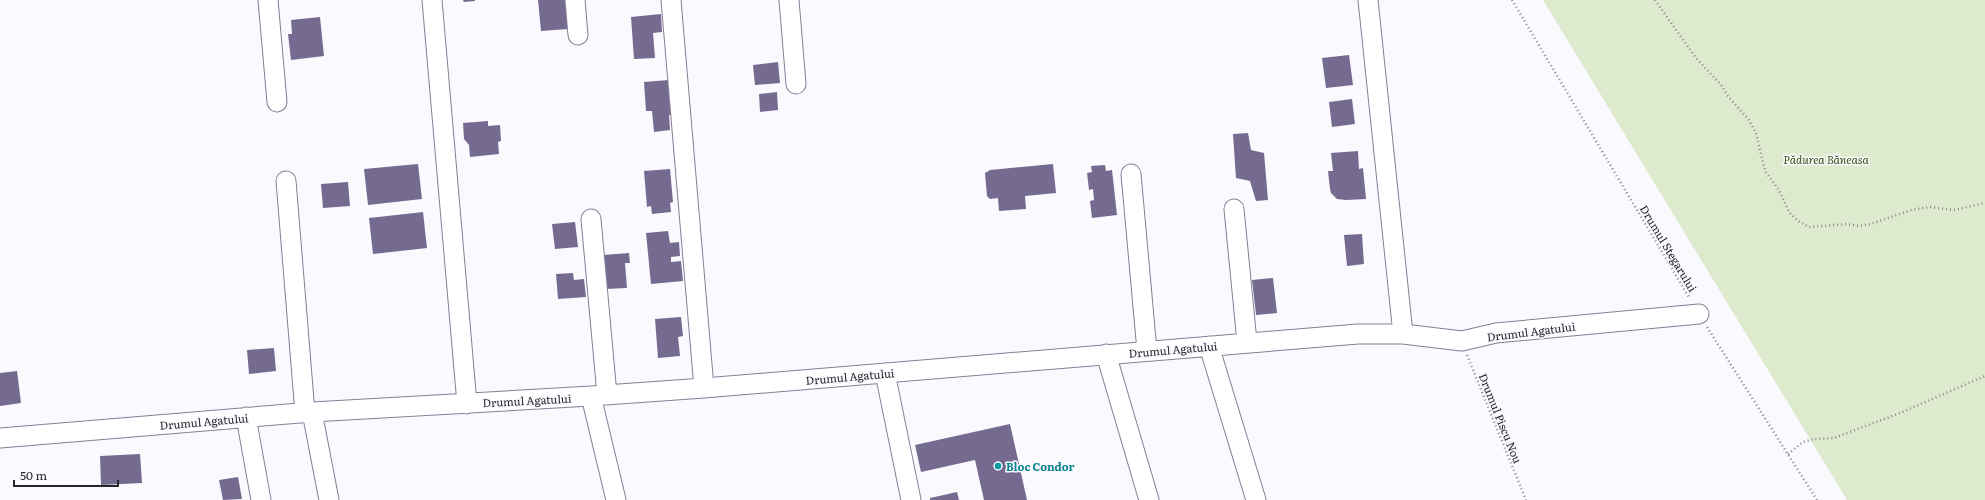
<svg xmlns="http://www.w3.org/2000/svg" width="1985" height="500" viewBox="0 0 1985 500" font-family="Literata,serif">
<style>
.green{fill:#deeace}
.building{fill:#756b90}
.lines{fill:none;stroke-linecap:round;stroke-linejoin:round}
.minor-casing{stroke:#847f96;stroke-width:21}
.path{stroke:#88868d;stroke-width:2.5;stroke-dasharray:1 3;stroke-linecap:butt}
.minor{stroke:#fff;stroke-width:19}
.culture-dot{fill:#0f9aa8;stroke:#faf9fe;stroke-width:1.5}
.labels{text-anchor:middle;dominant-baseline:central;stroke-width:3;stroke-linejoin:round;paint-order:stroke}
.park-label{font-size:11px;font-style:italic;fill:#3d5013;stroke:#faf9fe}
.street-label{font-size:11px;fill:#26242d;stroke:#faf9fe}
.culture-label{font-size:11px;font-weight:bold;fill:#0d838f;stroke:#faf9fe;text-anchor:start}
</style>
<rect width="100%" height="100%" fill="#faf9fe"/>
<!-- green -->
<path class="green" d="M1543 0H1985V500H1847Z"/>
<!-- building -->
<path class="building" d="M463 0H475V1L464 2Z
M538 0H566L568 29 541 31Z
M661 14 662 32 653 33 655 58 634 59 631 17Z
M320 17 324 56 291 60 288 34H292L291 20Z
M1349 55 1353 85 1326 88 1322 58Z
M778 62 780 83 755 85 753 65Z
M669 80 672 115H669L670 130 654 132 652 111H646L644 82Z
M777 92 778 110 760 112 759 94Z
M1352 99 1355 124 1332 127 1329 102Z
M488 121V126L500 125 501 141 498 142 499 154 470 157 469 145 464 139 463 123Z
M1248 133 1251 150 1264 153 1268 200 1256 201 1250 181 1236 178 1233 134Z
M1358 151 1359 169 1363 168 1366 199 1346 200 1337 199 1331 193 1330 189 1328 171H1333L1331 153Z
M418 164 422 199 368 205 364 169Z
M1053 164 1056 193 1025 196 1026 209 999 211 998 198 990 199 987 196 985 173 990 170Z
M1105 165 1106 171 1112 170 1117 215 1092 218 1090 201 1094 200 1093 189 1089 190 1087 173 1092 172 1091 166Z
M670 169 673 202 670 203 671 212 652 214 651 206 647 207 644 171Z
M348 182 350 206 323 208 321 184Z
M423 212 427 248 373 254 369 218Z
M575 222 578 247 555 249 552 224Z
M668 231 670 243 679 242 680 256 671 257V262L681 261 683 281 651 284 646 233Z
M1362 234 1364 264 1347 266 1344 235Z
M629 253 630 263H625L627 288 606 289 603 255Z
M573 273 574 280 584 279 586 297 558 299 556 274Z
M1273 278 1277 313 1256 315 1252 280Z
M681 317 683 336 678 337 680 356 658 358 655 319Z
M274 348 276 371 249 374 247 350Z
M17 371 21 403 0 406V373Z
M1010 424 1027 500H984L975 460 921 472 915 445Z
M140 454 142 483 101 485 100 456Z
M238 477 242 499 223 500 219 480Z
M957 492 959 500H930V498Z"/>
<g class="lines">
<defs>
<path id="minor" d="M268 0 277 102
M432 0 467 404
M575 0 578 35
M671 0 704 388
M789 0 796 84
M1368 0 1403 334
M1131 174 1147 351
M286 181 305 413
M1234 209 1247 342
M591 219 607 395
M1209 346 1256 500
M1106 354 1149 500
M885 373 911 500
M591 396 616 500
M312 412 329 500
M246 417 261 500
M0 438 312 412 591 396 704 388 1358 334H1403L1462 341 1496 333 1699 314"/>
</defs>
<!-- minor casing -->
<use href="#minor" class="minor-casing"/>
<!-- path -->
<path class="path" d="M1512 0 1690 299
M1655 0 1696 58 1723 87 1727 95 1749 120 1756 133 1765 171 1779 190 1789 212 1798 221 1809 227 1847 224 1858 226 1871 224 1911 210 1930 207 1954 210 1985 203
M1707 327 1817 500
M1467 355 1526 500
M1788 454 1803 442 1814 439 1834 438 1900 413 1985 376"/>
<!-- minor -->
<use href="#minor" class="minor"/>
</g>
<!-- markers -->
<circle class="culture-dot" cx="998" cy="466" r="4"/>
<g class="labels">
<!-- park labels -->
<g class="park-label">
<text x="1826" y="159">Pădurea Băneasa</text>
</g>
<!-- street labels -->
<g class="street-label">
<text transform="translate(1669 248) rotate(59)">Drumul Stegarului</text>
<text transform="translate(1531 331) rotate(-7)">Drumul Agatului</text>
<text transform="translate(1173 349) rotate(-5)">Drumul Agatului</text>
<text transform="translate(850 376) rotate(-5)">Drumul Agatului</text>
<text transform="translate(527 400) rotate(-3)">Drumul Agatului</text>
<text transform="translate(1501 418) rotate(68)">Drumul Piscu Nou</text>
<text transform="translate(204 421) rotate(-5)">Drumul Agatului</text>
</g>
<!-- culture labels -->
<g class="culture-label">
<text x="1006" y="466">Bloc Condor</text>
</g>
</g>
<!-- scale -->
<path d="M14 480v6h104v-6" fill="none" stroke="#26242d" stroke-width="2"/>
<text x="20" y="480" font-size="12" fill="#26242d" stroke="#faf9fe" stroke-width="3" paint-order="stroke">50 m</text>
</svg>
